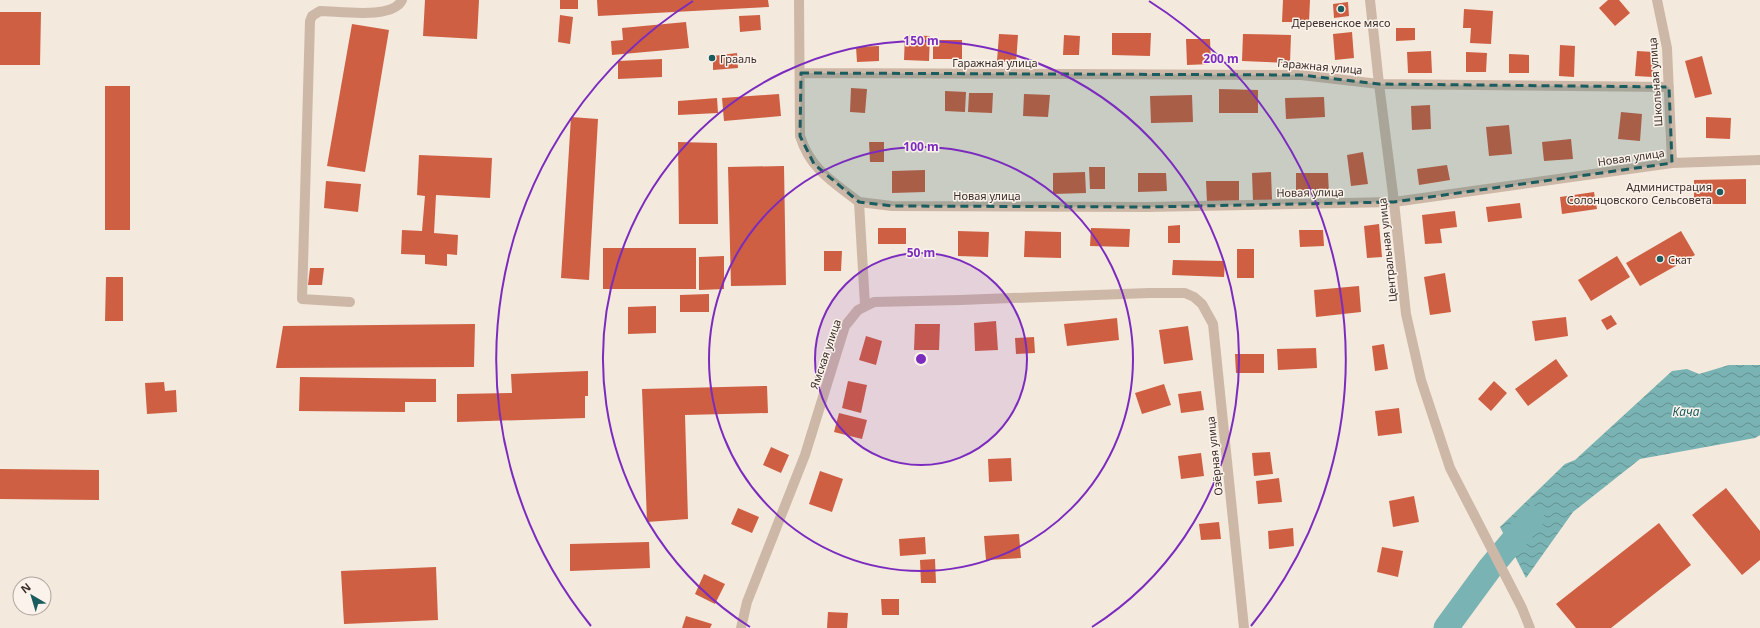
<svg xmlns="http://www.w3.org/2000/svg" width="1760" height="628" viewBox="0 0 1760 628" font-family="'Noto Sans',sans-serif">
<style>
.water{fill:url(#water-waves)}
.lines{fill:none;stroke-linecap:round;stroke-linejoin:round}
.river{stroke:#7ab3b3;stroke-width:25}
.building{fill:#ce5f42}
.minor{stroke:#cdb8a8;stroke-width:10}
.tertiary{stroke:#cdb8a8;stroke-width:10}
.marked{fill:#1b5c5f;fill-opacity:0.2;stroke:#1b5c5f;stroke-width:3;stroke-dasharray:8 5;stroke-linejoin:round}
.ring{fill:none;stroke:#7b2cbf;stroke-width:2}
.poi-dot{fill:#1b5c5f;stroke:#fbf3eb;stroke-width:1.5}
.labels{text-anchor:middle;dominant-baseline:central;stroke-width:3;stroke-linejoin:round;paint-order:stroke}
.poi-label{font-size:11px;fill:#3a2e29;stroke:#fbf3eb;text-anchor:start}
.street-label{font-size:11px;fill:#3a2e29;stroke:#fbf3eb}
.water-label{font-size:12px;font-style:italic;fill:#1b5c5f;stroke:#fbf3eb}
.centre{fill:#7b2cbf;stroke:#fbf3eb;stroke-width:2}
.ring-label{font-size:12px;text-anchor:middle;font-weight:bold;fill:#7b2cbf;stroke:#fbf3eb;stroke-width:3;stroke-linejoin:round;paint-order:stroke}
</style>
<defs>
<pattern id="water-waves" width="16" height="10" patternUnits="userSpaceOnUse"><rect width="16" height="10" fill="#7ab3b3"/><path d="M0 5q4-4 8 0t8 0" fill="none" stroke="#659292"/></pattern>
</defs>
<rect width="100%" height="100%" fill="#f4e9dd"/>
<!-- water -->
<path class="water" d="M1729 365H1760V435L1755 438 1640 459 1573 512 1526 578 1500 527 1565 464 1575 460 1672 371 1687 369 1699 374Z"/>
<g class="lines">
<!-- river -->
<path class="river" d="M1446 628 1490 568 1532 518"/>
</g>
<!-- building -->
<path class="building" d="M425 0H479L477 39 423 36Z
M560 0H578V9H560Z
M597 0H768L769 7 598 16Z
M1283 0H1310L1309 22H1282Z
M1608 0H1619L1630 13 1615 26 1599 8Z
M1348 2 1349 16 1334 18 1333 4Z
M1464 9 1493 11 1491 44 1470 43 1471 28H1463Z
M0 12H41L40 65H0Z
M560 15 573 17 570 44 558 42Z
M760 15 761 30 740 32 739 16Z
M686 22 689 48 612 55 611 41 623 40 622 28Z
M352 24 389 30 365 172 327 166Z
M1396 28H1415V40L1396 41Z
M1352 32 1354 58 1335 60 1333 34Z
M1112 33H1151L1150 56 1112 55Z
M999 34 1018 35 1016 63 997 61Z
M1243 34 1291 35 1290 63 1242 61Z
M905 35 930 36 929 61 904 60Z
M1064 35 1080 36 1079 55H1063Z
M1186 39H1210L1211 64 1187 65Z
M933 40H962V59H933Z
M1560 45 1575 46 1574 77 1559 76Z
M879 46V61L857 62 856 47Z
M1431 51 1432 73H1408L1407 52Z
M1637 51 1654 52 1653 77 1635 76Z
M1466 52 1487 53 1486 72H1466Z
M737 53 738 68 713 70V56Z
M1509 54 1529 55V73H1509Z
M1702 56 1712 94 1695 98 1685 61Z
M662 59V77L618 79V61Z
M105 86H130V230H105Z
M851 88 867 89 865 113 850 112Z
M1219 89 1258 90V113H1219Z
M945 91 966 92 965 112 945 111Z
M969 93H993L992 113 968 112Z
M779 94 781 116 724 121 722 98Z
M1024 94 1050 95 1048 117 1023 116Z
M1192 95 1193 122 1151 123 1150 96Z
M1324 97 1325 117 1286 119 1285 98Z
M717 98 718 113 678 115V101Z
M1430 105 1431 129 1412 130 1411 106Z
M1621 112 1642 114 1640 141 1618 139Z
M571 117 598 119 589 280 561 278Z
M1706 117 1731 118 1730 139 1706 138Z
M1509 125 1512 154 1489 156 1486 127Z
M1571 139 1573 159 1544 161 1542 142Z
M678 142 717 143 718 224H679Z
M869 142H884V162H870Z
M1363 152 1368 184 1351 186 1347 155Z
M419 155 492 158 490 198 436 195 434 233 458 235 457 255 447 254V266L425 264V255L401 254 402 230 422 231 425 196 417 195Z
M1447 165 1450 180 1419 185 1417 169Z
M784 166 786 285 731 286 728 167Z
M1089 167H1105V189H1090Z
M925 170V192L892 193V171Z
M1085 172 1086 193 1053 194V173Z
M1271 172 1272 200 1253 201 1252 173Z
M1138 173H1166L1167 191 1138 192Z
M1296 173H1328L1329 194 1296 195Z
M1746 179V204H1694V180Z
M326 181 361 184 358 212 324 208Z
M1206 181H1239V202L1207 203Z
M1594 192 1597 209 1562 214 1560 197Z
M1520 203 1522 218 1488 222 1486 207Z
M1455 211 1457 227 1440 229 1442 243 1425 244 1422 215Z
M1379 224 1382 257 1367 258 1364 226Z
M1180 225V243H1168V226Z
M878 228H906V244H878Z
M1091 228 1130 229 1129 247 1090 246Z
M1299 230H1323L1324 246 1300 247Z
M958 231 989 232 988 257 958 256Z
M1025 231 1061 232V258L1024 257Z
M1681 231 1695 255 1640 286 1626 263Z
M603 248H696V289H603Z
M1237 249H1254V278H1237Z
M824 251H842L841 271H824Z
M724 256V289L699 290V257Z
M1617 256 1630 277 1591 301 1578 280Z
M1173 260 1225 261 1224 277 1172 275Z
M310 268H324L322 285H308Z
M1445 273 1451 312 1430 315 1424 277Z
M106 277H123V321H105Z
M1359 286 1361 312 1316 317 1314 290Z
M709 294V312H680V295Z
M656 306V333L628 334V307Z
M1611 315 1617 324 1607 330 1601 320Z
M1566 317 1568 336 1535 341 1532 321Z
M1117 318 1119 340 1067 346 1064 324Z
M996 321 998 350 975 351 974 323Z
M475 324 474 367 276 368 283 326Z
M915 324H940L939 350H914Z
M1188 326 1193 360 1164 364 1159 330Z
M866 336 882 341 876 365 859 360Z
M1034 337 1035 353 1016 354 1015 338Z
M1384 344 1388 369 1375 371 1372 346Z
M1316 348 1317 368 1278 370 1277 349Z
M1235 354H1264V373H1236Z
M1556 359 1568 376 1528 406 1515 389Z
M588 371V396H585V418L457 422V394L512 393 511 374Z
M300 377 436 379V402H405V412L299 411Z
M848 381 867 385 861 413 842 408Z
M1494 381 1507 393 1491 411 1478 399Z
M164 382 165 391 176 390 177 412 147 414 145 383Z
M1164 384 1171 405 1142 414 1135 393Z
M767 386 768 413 685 415 688 519 647 522 642 389Z
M1201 391 1204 410 1181 413 1178 394Z
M1399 408 1402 433 1378 436 1375 411Z
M839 413 867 420 862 439 834 432Z
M771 447 789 455 781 473 763 465Z
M1270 452 1273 474 1254 476 1252 453Z
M1201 453 1204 476 1181 479 1178 456Z
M1011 458 1012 481 989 482 988 459Z
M0 469 99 470V500L0 499Z
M820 471 843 479 832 512 809 504Z
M1279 478 1282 502 1258 504 1256 481Z
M1726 488 1760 531V560L1742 575 1692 515Z
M1414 496 1419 522 1393 527 1389 501Z
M738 508 759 517 752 533 731 524Z
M1219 522 1221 539 1201 540 1199 524Z
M1659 523 1691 565 1611 628H1576L1556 604Z
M1293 528 1294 546 1269 549 1268 531Z
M1019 534 1021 558 986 560 984 536Z
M925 537 926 554 900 556 899 539Z
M649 542 650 568 570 571V544Z
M1382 547 1403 551 1398 577 1377 572Z
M935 559 936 583H921L920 560Z
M436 567 438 620 344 624 341 571Z
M704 574 725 584 715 604 695 594Z
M881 599H899V615H882Z
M828 612 848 613 847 628H827Z
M686 616 712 624 710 628H682Z"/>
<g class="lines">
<!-- minor -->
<path class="minor" d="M799 0 800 136C810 169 833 182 859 202L865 305
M1657 0 1667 48 1672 163
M801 73 1301 75 1379 84 1669 87
M859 202 892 206 1148 207 1394 202 1672 163 1760 160
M350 302 302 299 310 21 312 16 320 11C339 11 393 20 402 0
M741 628 747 602 805 455 845 326 858 310 874 302 960 300 1149 293H1185L1194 297 1202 304 1213 324 1244 628"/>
<!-- tertiary -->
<path class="tertiary" d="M1370 0 1379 84 1394 202 1406 314 1421 380 1450 468 1522 608 1530 628"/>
</g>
<!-- marked area -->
<path class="marked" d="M801 73 1301 75 1379 84 1669 87 1672 163 1394 202 1148 207 892 206 859 202 814 164 800 136Z"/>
<!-- distance rings -->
<circle cx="921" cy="359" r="106" fill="#7b2cbf" fill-opacity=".12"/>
<g class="ring">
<circle cx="921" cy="359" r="106"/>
<circle cx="921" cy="359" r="212"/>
<path d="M750 627A318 318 0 1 1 1092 627"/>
<path d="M591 626A424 424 0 0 1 693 1M1149 1A424 424 0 0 1 1251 626"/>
</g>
<!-- markers -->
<g class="poi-dot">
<circle cx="1341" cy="9" r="4"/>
<circle cx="712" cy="58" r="4"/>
<circle cx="1720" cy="192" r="4"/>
<circle cx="1660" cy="259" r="4"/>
</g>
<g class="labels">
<!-- poi labels -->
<g class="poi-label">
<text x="1341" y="22" text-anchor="middle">Деревенское мясо</text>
<text x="720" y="58">Грааль</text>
<text x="1712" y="186" text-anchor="end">Администрация<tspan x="1712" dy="13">Солонцовского Сельсовета</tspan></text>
<text x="1668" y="259">Скат</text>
</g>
<!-- street labels -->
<g class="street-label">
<text x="995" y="62">Гаражная улица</text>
<text transform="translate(1320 66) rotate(5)">Гаражная улица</text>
<text transform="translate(1655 82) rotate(-94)">Школьная улица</text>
<text transform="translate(1631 157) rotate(-8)">Новая улица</text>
<text transform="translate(1310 192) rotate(-1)">Новая улица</text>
<text x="987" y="195">Новая улица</text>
<text transform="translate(1387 250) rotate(-96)">Центральная улица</text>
<text transform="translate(825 354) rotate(-71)">Ямская улица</text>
<text transform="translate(1214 456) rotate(-96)">Озёрная улица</text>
</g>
<!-- water labels -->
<g class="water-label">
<text x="1686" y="411">Кача</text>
</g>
</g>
<circle cx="921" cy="359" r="6" class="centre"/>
<g class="ring-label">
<text x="921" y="45">150 m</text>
<text x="1221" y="63">200 m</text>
<text x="921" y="151">100 m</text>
<text x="921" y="257">50 m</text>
</g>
<!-- north arrow -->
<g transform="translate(32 596) rotate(322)"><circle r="19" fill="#fbf3eb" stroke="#aea49d"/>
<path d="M0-3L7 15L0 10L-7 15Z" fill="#1b5c5f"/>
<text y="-6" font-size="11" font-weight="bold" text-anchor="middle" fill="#3a2e29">N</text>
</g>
</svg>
